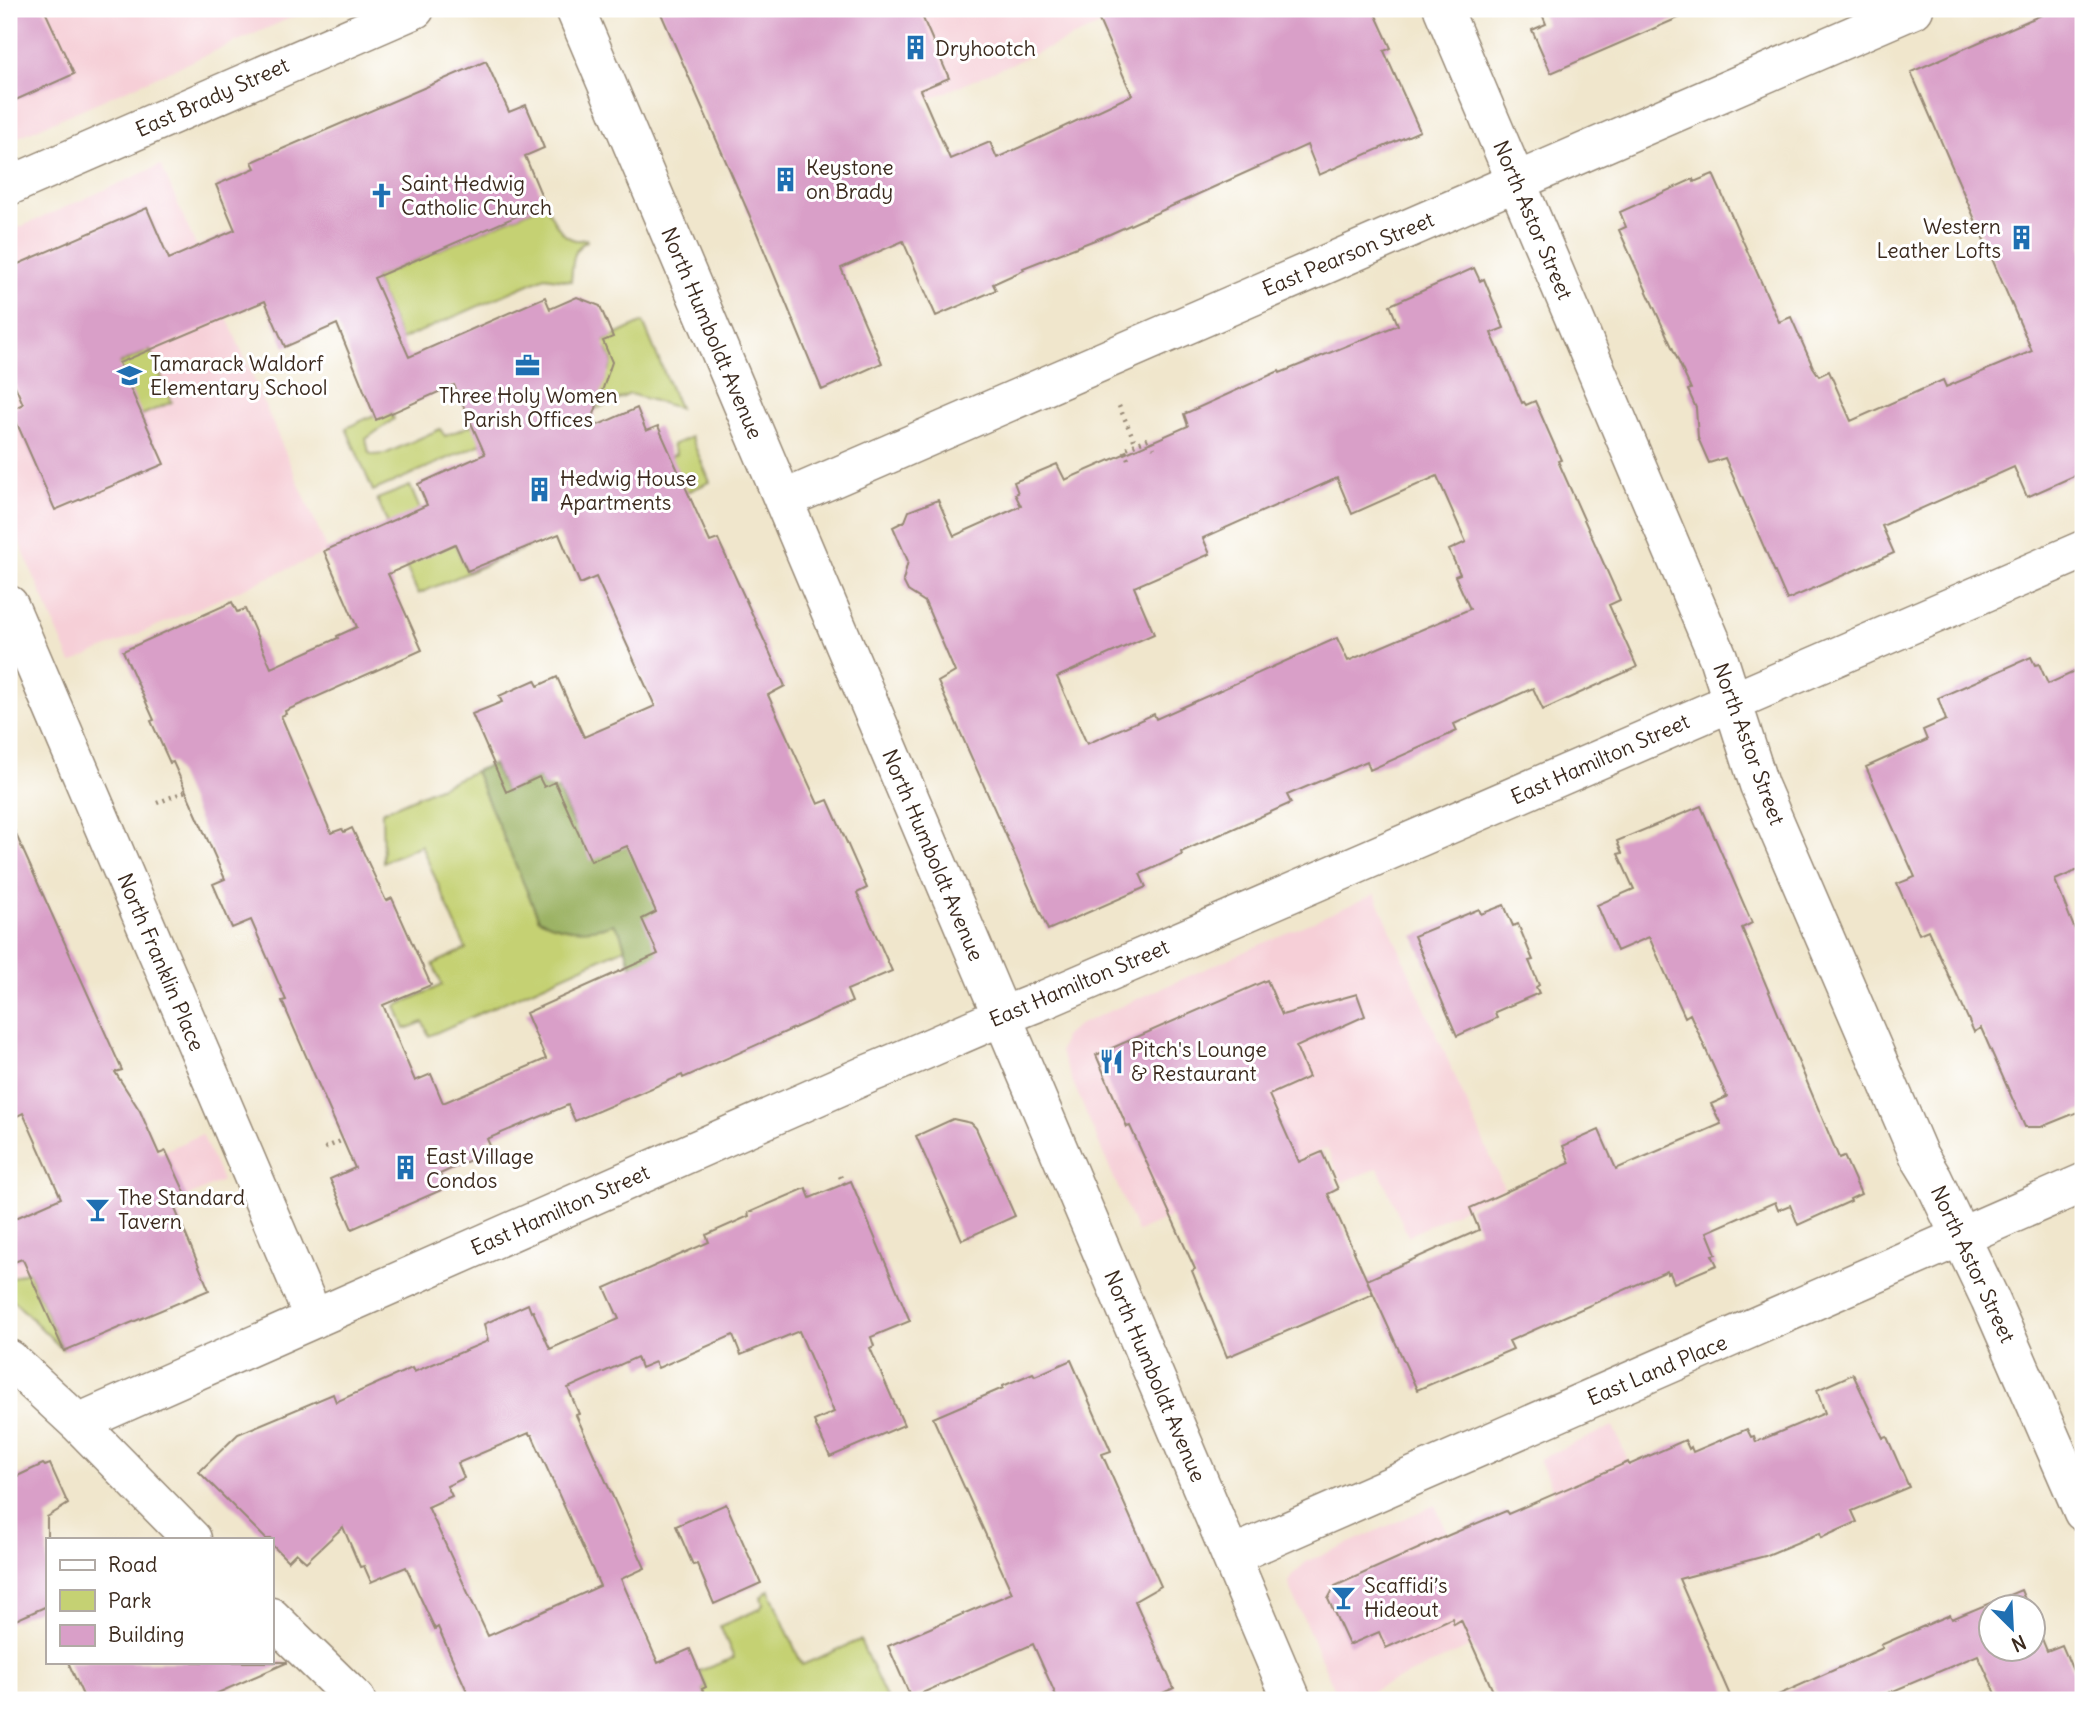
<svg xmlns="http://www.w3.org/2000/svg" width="2092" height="1709" viewBox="0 0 2092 1709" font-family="Delius,sans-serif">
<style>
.built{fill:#f6cfd7}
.green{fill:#c5d173;stroke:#807e48;stroke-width:2}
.forest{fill:#9cb365;stroke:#6c6e42;stroke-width:2}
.building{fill:#d99fc8;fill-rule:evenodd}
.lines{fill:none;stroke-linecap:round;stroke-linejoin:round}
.minor-casing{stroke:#968875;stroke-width:41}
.major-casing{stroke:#968875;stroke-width:41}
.path{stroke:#968875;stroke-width:4.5;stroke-dasharray:2 5;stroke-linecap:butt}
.minor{stroke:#fff;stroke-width:38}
.major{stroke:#fff;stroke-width:38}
.labels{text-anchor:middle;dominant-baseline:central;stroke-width:6;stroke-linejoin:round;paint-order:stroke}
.poi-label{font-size:21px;fill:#3b2a1e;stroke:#fff;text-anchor:start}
.street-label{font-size:21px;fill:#3b2a1e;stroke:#fff}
</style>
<rect width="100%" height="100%" fill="#fff"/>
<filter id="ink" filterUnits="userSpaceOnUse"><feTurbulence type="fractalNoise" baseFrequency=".0143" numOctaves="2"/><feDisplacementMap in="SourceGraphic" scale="14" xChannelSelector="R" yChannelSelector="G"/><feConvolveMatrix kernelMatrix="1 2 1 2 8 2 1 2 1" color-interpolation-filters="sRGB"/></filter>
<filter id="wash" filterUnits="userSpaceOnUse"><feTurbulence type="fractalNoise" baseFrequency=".00686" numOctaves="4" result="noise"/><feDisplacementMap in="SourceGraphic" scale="28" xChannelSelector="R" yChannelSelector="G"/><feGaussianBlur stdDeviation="1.57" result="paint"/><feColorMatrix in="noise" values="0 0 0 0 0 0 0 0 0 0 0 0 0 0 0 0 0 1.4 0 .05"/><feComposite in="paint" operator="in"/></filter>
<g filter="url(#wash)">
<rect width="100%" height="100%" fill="#f0e6cc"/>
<!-- built -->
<path class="built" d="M9 9H311L9 141Z
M864 9H1139L904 110Z
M161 165 327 549 324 550 325 553 71 663 9 518V232Z
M1375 894 1504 1188 1408 1236 1378 1168 1342 1182 1327 1148 1137 1232 1060 1052 1064 1037 1076 1026Z
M202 1134 222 1181 9 1277V1221Z
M1613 1426 1664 1543 1640 1691 1539 1459Z
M1435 1505 1494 1636 1352 1700H1339L1292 1592 1289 1583 1291 1576 1306 1562Z"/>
<!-- green -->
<path class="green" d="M545 204C554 220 563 246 586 239L587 241C571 249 573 265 571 281L545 277 401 340 374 278Z
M643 322 679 408 630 394 505 449 490 440 373 491 346 428 374 415 391 413 394 419 366 439 369 453 373 455 385 454 440 429 445 436 609 370 612 362 607 350 597 344Z
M150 350 172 402 142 415 100 372Z
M691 437 710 482 653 507 661 461 676 454 672 445Z
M410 486 426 524 443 517 467 571 527 545 528 547 418 594 377 499Z
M475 771 539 919 601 928 613 924 620 931 625 948 429 1036 423 1022 405 1029 396 1006 442 985 433 964 466 949 421 845 383 862 382 812Z
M28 1271 63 1350 9 1296V1279Z
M769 1590 802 1665 860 1640 887 1700H707L702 1689 706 1687 699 1671 734 1658 720 1626 760 1609 763 1604 761 1597Z"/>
<!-- forest -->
<path class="forest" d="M493 764 506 792 539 777 544 787 558 790 574 825 605 829 641 828 711 931 632 968 620 932 613 924C588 933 563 931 539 919L475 771Z"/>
<g id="blocks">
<!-- building -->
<path class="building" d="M9 9H44L74 74 9 103Z
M659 9H919L949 78 920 90 950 159 990 142 997 158 1132 95 1094 9H1373L1391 48 1384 51 1420 131 1319 175 1307 145 1110 234 1023 268 1024 270 993 284 996 290 936 316 903 241 841 268 882 363 822 390 749 214Z
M1540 9H1699L1551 73 1532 30 1546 24Z
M2055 9H2083V472L2027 497 2014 467 1882 526 1894 553 1787 600 1725 458 1709 463 1698 438 1696 408 1688 390 1691 389 1619 230 1626 227 1620 212 1693 179 1694 182 1713 174 1779 322 1791 317 1813 367 1819 376 1829 371 1851 421 1943 380 1946 387 2032 351 1911 72Z
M486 61 509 112 526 105 535 126 544 148 525 156 545 204 374 278 409 357 545 297 550 309 577 297 600 306 613 337 603 341 612 362 589 429 637 408 646 431 658 426 710 542 718 539 785 686 768 695 818 804 828 800 867 888 857 893 892 971 847 990 852 1002 683 1078 682 1075 575 1121 568 1105 487 1139 492 1150 440 1174 446 1188 352 1229 330 1179 355 1168 282 1001 286 1000 251 920 232 928 213 884 225 879 173 762 170 763 151 721 154 720 123 651 232 602 237 612 245 609 271 668 338 638 337 636 357 627 324 551 427 505 418 484 485 454 454 385 376 420 337 324 285 347 265 301 119 363 164 464 55 510 11 410 23 404 9 372V268L147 208 169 259 235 230 216 185 255 168 252 162ZM559 534 580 584 596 577 655 706 584 737 557 677 538 686 535 680 499 696 502 702 472 714 506 792 539 777 544 787 555 782 591 861 627 846 656 912 642 919 658 954 526 1013 546 1059 443 1103 431 1074 415 1081 383 1005 431 985 392 898 386 901 352 828 344 832 342 829 331 833 281 716 286 714 285 711 422 650 388 574 455 544 467 571Z
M1474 268 1480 281 1484 279 1504 328 1491 333 1522 403 1524 402 1526 405 1535 401 1561 460 1558 461 1620 600 1609 605 1637 667 1543 710 1533 688 1454 724 1457 731 1370 770 1367 761 1287 795 1291 803 1181 852 1182 855 1140 874 1146 887 1048 930 938 682 955 672 925 602 908 591 903 581 908 561 893 527 905 521 909 511 938 500 954 536 1021 506 1015 494 1018 493 1014 482 1057 464 1065 480 1188 426 1184 414 1279 371 1280 373 1398 325 1390 305ZM1437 476 1466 542 1449 550 1460 574 1455 576 1470 609 1348 661 1337 638 1156 719 1154 714 1087 744 1057 677 1154 634 1134 587 1210 554 1203 538 1337 478 1352 514Z
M2031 657 2035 665 2039 664 2048 684 2083 668V868L2055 880 2083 950V1110L2041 1127H2025L1981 1028 1974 1032 1928 930 1919 934 1897 884 1915 877 1866 767 1927 740 1923 730 1946 720 1938 698Z
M1701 806 1752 923 1742 928 1839 1158 1844 1156 1861 1194 1850 1199 1851 1201 1798 1225 1790 1205 1778 1210 1775 1202 1707 1232 1716 1254 1712 1255 1717 1265 1674 1283 1670 1273 1668 1274 1667 1271 1509 1341 1513 1349 1417 1390 1367 1280 1479 1230 1470 1208 1570 1163 1563 1146 1599 1130 1616 1169 1721 1124 1711 1104 1727 1097 1690 1014 1685 1017 1649 937 1617 951 1597 905 1634 889 1618 854 1622 853 1617 841Z
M9 819 122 1070 115 1072 140 1111 159 1154 166 1151 187 1197 173 1204 209 1290 64 1351 24 1262 22 1259 9 1264V1221L61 1198 23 1113 9 1120Z
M1504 905 1513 926 1518 924 1533 960 1529 961 1539 985 1536 987 1539 993 1495 1012 1497 1018 1457 1036 1414 936 1479 909 1481 914Z
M1267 980 1282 1015 1357 994 1365 1016 1296 1047 1309 1077 1269 1095 1299 1162 1322 1152 1338 1189 1328 1194 1373 1294 1227 1357 1192 1271 1195 1269 1130 1126 1127 1127 1096 1055Z
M953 1119 971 1123 976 1128 1015 1216 962 1240 916 1136Z
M851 1181 910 1321 871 1337 874 1346 870 1348 904 1425 830 1457 814 1421 834 1412 799 1331 741 1355 733 1335 658 1368 655 1362 641 1368 637 1357 568 1388 579 1414 576 1415 645 1568 621 1579 658 1663 690 1649 706 1687 702 1689 707 1700H471L438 1627 435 1629 406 1567 371 1582 364 1566 360 1567 343 1527 306 1562 296 1553 288 1561 271 1544V1539H266L199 1472 238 1434 333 1394 336 1402 412 1368 414 1372 488 1341 484 1324 528 1304 531 1312 533 1311 550 1349 619 1319 605 1288 709 1242 706 1235 749 1216 748 1213 806 1188 810 1198ZM529 1433 530 1435H532L600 1586 488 1636 428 1507 452 1496 447 1486 464 1478 458 1463Z
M1071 1360 1111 1451 1102 1454 1161 1586 1135 1601 1174 1688 1147 1700H1058L1033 1644 911 1698 888 1646 1012 1593 933 1418 1003 1388V1386L1033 1373 1035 1376Z
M1853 1374 1883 1438 1887 1437 1909 1487 1852 1511 1857 1522 1821 1538 1820 1533 1765 1556 1679 1579 1732 1700H1497L1461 1620 1454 1624 1452 1618 1386 1648 1379 1632 1349 1645 1328 1599 1335 1586 1449 1535 1506 1511 1508 1514 1628 1462 1629 1465 1685 1440 1689 1449 1691 1447 1693 1452 1747 1429 1751 1437 1754 1436 1756 1442 1825 1413 1817 1390Z
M43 1464 45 1466 50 1464 68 1504 47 1517V1606L9 1623V1480Z
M726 1504 761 1583 714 1604 697 1564 693 1565 676 1526Z
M2021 1590 2028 1607H1991V1649H2033V1617L2047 1651 2062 1645 2083 1694V1700H1999L1978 1655 1872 1700H1767L1872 1653 1883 1648 1881 1645 1938 1620 1950 1615 1952 1619Z
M68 1662H286V1663L202 1700H85Z"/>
</g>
</g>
<g filter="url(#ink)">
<use href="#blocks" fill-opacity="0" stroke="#968875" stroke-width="2"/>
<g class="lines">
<defs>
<path id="minor" d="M575 9 1292 1700
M1443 9 1718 657 1759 785 1919 1156 1933 1179 1990 1299 2083 1512
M783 500 1914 9
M9 605 314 1319
M9 1359 78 1423 192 1539
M78 1423 868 1074C928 1050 985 1022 1046 999L2083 550
M1231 1556 2083 1183
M271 1617 356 1700"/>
<path id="major" d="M9 186 415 9"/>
</defs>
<!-- minor casing -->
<use href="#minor" class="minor-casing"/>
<!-- major casing -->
<use href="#major" class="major-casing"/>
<!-- path -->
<path class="path" d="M1119 406 1136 444
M1128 459 1124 449 1150 438 1154 448
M157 803 186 791
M325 1148 343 1140
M840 1176 844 1184"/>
<!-- minor -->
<use href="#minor" class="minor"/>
<!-- major -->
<use href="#major" class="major"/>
</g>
</g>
<!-- icons -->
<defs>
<symbol id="building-bare" viewBox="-9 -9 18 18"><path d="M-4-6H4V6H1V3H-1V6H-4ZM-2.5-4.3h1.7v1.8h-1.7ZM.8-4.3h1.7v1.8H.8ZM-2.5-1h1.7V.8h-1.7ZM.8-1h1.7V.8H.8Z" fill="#1f6fb2" stroke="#fff" stroke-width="2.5" paint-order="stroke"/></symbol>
<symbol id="church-bare" viewBox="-9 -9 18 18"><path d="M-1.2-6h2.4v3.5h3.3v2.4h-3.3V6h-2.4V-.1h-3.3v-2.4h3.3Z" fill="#1f6fb2" stroke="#fff" stroke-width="2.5" paint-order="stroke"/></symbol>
<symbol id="office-bare" viewBox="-9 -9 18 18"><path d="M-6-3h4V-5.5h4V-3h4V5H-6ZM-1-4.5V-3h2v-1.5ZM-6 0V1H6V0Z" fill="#1f6fb2" stroke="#fff" stroke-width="2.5" paint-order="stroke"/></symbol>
<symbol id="school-bare" viewBox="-9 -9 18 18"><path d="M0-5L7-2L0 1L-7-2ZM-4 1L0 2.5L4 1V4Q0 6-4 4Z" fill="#1f6fb2" stroke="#fff" stroke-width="2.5" paint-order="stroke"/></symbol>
<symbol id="restaurant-bare" viewBox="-9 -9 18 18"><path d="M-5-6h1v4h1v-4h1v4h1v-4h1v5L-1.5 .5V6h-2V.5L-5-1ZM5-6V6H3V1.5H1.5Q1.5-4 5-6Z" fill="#1f6fb2" stroke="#fff" stroke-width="2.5" paint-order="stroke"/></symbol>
<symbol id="bar-bare" viewBox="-9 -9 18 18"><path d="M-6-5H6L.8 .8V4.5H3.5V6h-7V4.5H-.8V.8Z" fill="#1f6fb2" stroke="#fff" stroke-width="2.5" paint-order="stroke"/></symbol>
</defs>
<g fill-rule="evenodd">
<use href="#building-bare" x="898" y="30" width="35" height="35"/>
<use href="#building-bare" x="768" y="162" width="35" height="35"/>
<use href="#church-bare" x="364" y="178" width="35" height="35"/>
<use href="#building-bare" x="2004" y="220" width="35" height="35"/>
<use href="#office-bare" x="510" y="348" width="35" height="35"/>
<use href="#school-bare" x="112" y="358" width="35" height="35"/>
<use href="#building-bare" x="522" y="472" width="35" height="35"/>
<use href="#restaurant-bare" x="1094" y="1044" width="35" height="35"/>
<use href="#building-bare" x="388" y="1150" width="35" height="35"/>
<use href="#bar-bare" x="80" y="1192" width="35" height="35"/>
<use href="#bar-bare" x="1326" y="1580" width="35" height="35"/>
</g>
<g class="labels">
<!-- poi labels -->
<g class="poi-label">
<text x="935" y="48">Dryhootch</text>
<text x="806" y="167">Keystone<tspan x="806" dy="24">on Brady</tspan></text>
<text x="401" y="183">Saint Hedwig<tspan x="401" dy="24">Catholic Church</tspan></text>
<text x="2001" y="226" text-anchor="end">Western<tspan x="2001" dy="24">Leather Lofts</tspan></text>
<text x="150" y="363">Tamarack Waldorf<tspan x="150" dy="24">Elementary School</tspan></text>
<text x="528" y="395" text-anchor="middle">Three Holy Women<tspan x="528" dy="24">Parish Offices</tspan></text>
<text x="560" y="478">Hedwig House<tspan x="560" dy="24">Apartments</tspan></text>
<text x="1131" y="1049">Pitch's Lounge<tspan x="1131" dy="24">&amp; Restaurant</tspan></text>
<text x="426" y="1156">East Village<tspan x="426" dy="24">Condos</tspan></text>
<text x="118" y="1197">The Standard<tspan x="118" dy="24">Tavern</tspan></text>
<text x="1364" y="1585">Scaffidi’s<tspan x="1364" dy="24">Hideout</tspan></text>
</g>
<!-- street labels -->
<g class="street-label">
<text transform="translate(212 97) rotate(-24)">East Brady Street</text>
<text transform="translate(1533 220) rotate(67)">North Astor Street</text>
<text transform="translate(1348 254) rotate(-23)">East Pearson Street</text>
<text transform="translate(712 333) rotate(67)">North Humboldt Avenue</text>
<text transform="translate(1749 744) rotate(70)">North Astor Street</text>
<text transform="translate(1600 759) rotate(-24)">East Hamilton Street</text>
<text transform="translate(933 855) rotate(67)">North Humboldt Avenue</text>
<text transform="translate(161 962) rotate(67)">North Franklin Place</text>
<text transform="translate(1079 983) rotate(-23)">East Hamilton Street</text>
<text transform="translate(560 1210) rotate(-24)">East Hamilton Street</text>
<text transform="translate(1973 1264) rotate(65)">North Astor Street</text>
<text transform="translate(1657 1370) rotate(-23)">East Land Place</text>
<text transform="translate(1155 1376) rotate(67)">North Humboldt Avenue</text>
</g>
</g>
<!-- margin -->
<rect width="2092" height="1709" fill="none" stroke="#fff" stroke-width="35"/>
<!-- legend -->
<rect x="46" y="1538" width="228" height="126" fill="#ffffff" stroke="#b1aaa5" stroke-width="2"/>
<rect x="60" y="1560" width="35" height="10" fill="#ffffff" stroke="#b1aaa5" stroke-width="2"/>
<text x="108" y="1572" font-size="21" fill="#3b2a1e">Road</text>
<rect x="60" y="1590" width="35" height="21" fill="#c5d173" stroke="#b1aaa5" stroke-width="2"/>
<text x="108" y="1608" font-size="21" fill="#3b2a1e">Park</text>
<rect x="60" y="1625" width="35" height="21" fill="#d99fc8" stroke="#b1aaa5" stroke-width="2"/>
<text x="108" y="1642" font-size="21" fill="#3b2a1e">Building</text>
<!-- north arrow -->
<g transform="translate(2012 1628) rotate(156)"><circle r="33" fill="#ffffff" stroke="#b1aaa5" stroke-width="2"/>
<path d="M0-5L12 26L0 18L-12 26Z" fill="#1f6fb2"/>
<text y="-10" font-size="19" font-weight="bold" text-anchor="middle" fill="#3b2a1e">N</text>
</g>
</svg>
